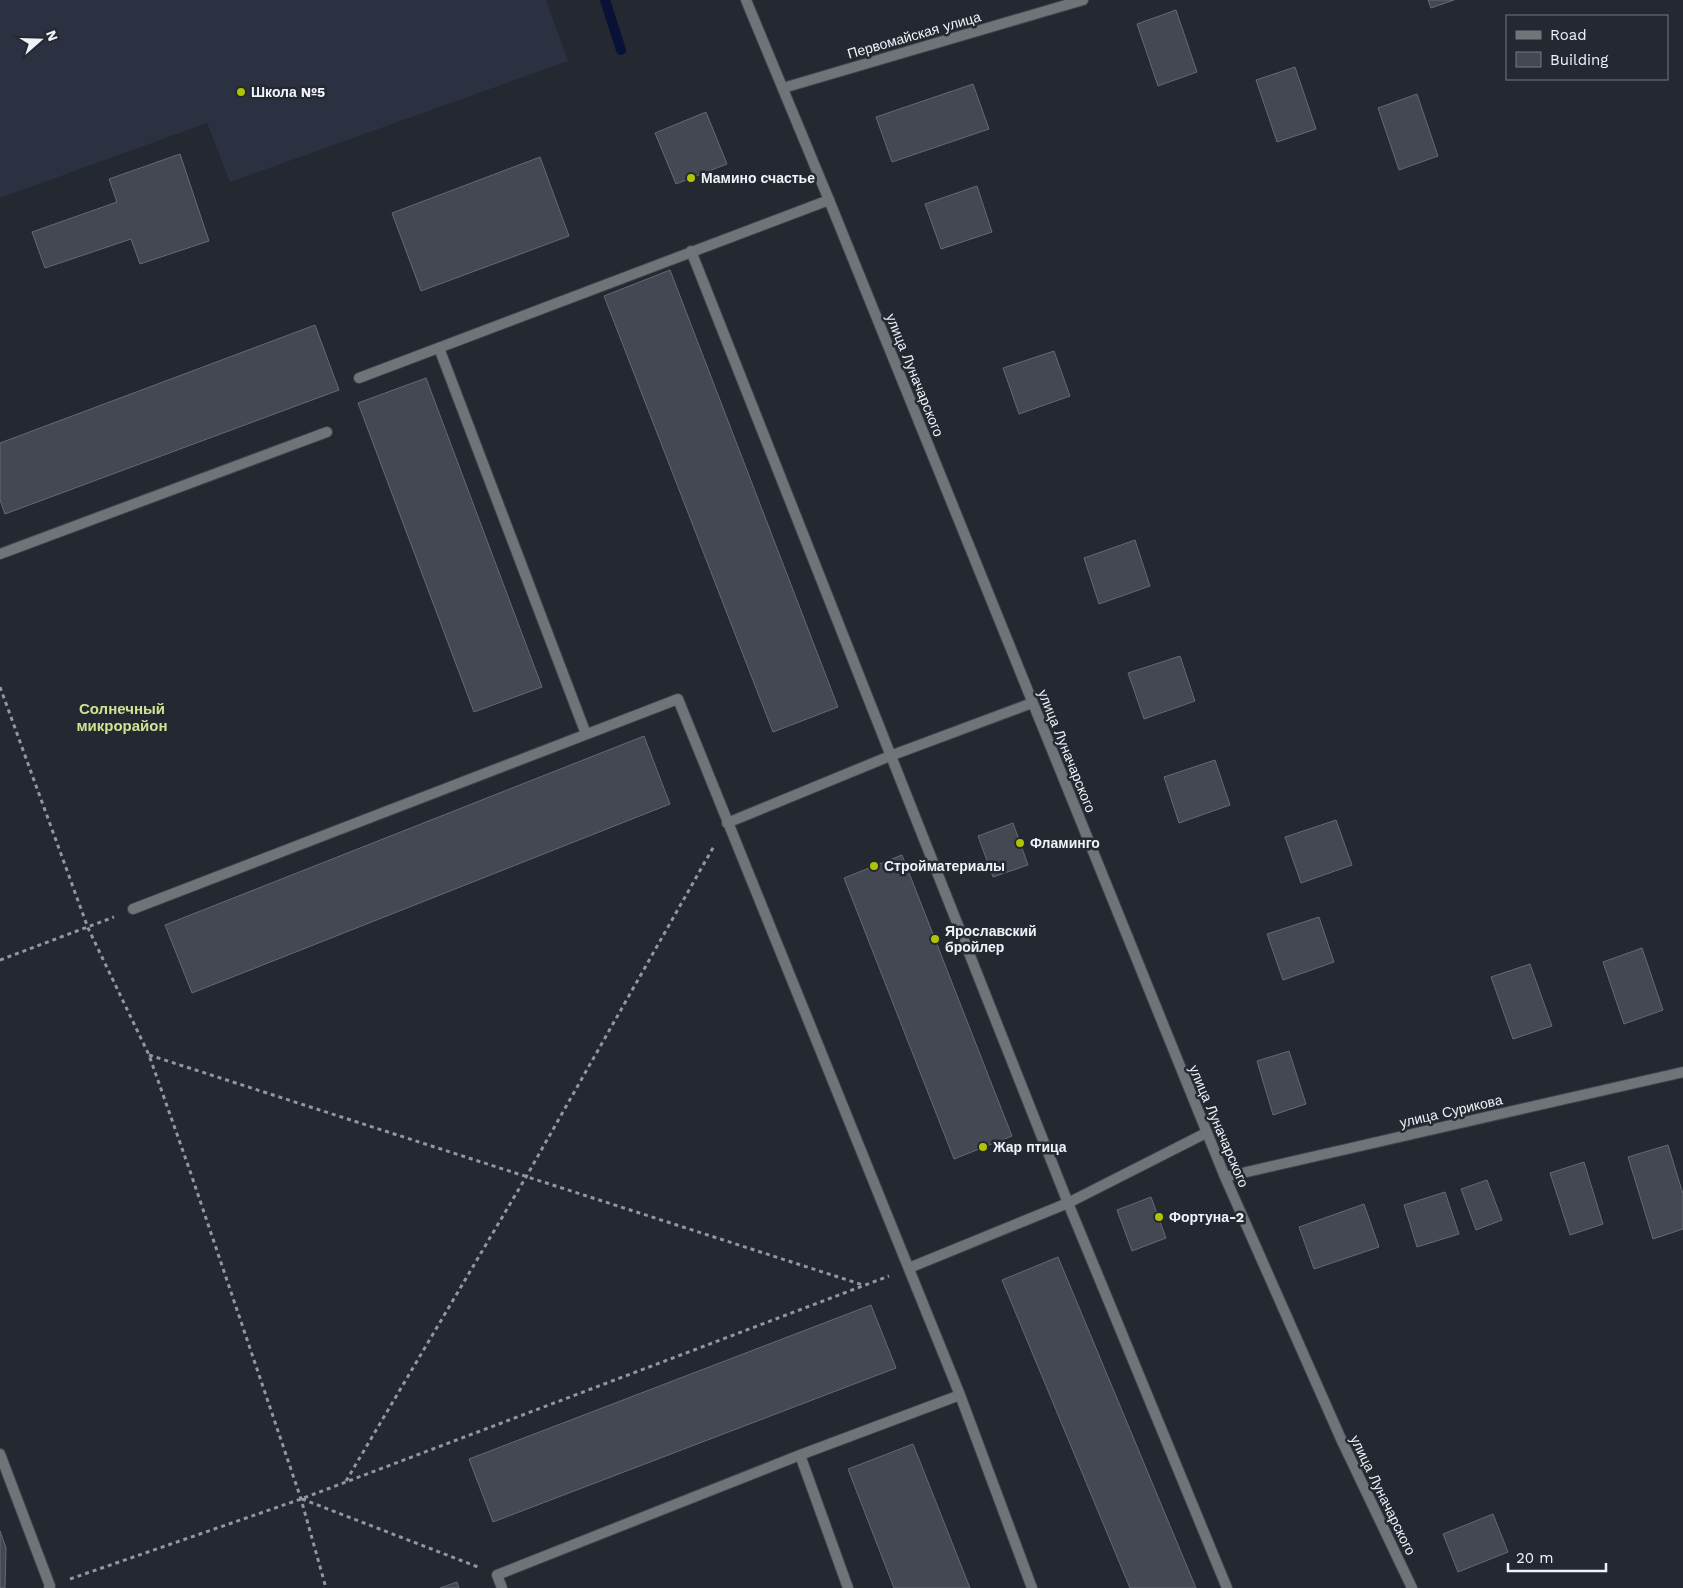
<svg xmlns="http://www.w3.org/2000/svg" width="1683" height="1588" viewBox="0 0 1683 1588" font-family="'Work Sans',sans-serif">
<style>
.built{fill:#2b3140}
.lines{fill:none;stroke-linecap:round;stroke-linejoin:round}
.stream{stroke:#081237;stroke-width:10}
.building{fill:#444852;stroke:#646974}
.service-casing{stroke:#41444d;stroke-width:12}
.minor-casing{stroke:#41444d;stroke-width:12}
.tertiary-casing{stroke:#41444d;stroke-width:12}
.path{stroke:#93969d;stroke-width:3;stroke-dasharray:4 4;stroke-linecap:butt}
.service{stroke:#707378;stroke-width:10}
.minor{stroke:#707378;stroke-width:10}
.tertiary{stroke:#707378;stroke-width:10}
.poi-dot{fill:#b0c502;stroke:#242831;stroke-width:2}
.labels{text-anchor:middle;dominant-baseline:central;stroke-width:5;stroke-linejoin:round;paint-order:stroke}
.street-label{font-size:14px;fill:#f0f2f9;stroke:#242831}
.poi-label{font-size:14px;font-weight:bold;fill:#f0f2f9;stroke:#242831;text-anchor:start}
.neighbourhood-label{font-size:15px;font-weight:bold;fill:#d2e094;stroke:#242831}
</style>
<rect width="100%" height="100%" fill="#242831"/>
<!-- built -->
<path class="built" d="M0 0H546L568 61 230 182 207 123 0 198Z"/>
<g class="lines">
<!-- stream -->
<path class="stream" d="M605 0 621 50"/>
</g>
<!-- building -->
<path class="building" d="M1428 0H1454L1431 8Z
M1176 10 1197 72 1158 86 1137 24Z
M1295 67 1316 129 1277 142 1256 80Z
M973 84 989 129 892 162 876 117Z
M1417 94 1438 156 1399 170 1378 108Z
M706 112 727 164 676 184 655 133Z
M180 154 209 241 140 264 131 239 45 268 32 232 117 202 109 179Z
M540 157 569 236 421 291 392 213Z
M977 186 992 232 941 249 925 204Z
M670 270 838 707 773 732 604 296Z
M315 325 339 390 5 514 0 500V443Z
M1054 351 1070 396 1019 414 1003 368Z
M426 378 542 687 474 712 358 403Z
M1135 540 1150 586 1099 604 1084 558Z
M1180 656 1195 701 1144 719 1128 673Z
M644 736 670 804 192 993 165 925Z
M1215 760 1230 805 1179 823 1164 777Z
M1336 820 1352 865 1301 883 1285 837Z
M1013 823 1028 865 993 877 978 836Z
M902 855 1012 1136 954 1159 844 878Z
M1319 917 1334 962 1283 980 1267 934Z
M1642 948 1663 1010 1624 1024 1603 962Z
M1530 964 1552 1026 1513 1039 1491 977Z
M1289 1051 1306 1104 1273 1115 1257 1061Z
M1668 1145 1683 1194V1229L1653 1239 1628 1157Z
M1584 1162 1603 1224 1570 1235 1550 1173Z
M1487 1180 1502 1220 1476 1230 1461 1189Z
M1445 1192 1459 1234 1417 1247 1404 1205Z
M1151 1197 1166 1238 1132 1251 1117 1210Z
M1364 1204 1379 1247 1314 1269 1299 1227Z
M1058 1257 1196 1588H1130L1002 1280Z
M871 1305 896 1368 493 1522 469 1459Z
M913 1444 970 1588H894L848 1469Z
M1493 1514 1508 1552 1458 1572 1443 1534Z
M0 1531 6 1548 5 1588H0Z
M457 1582 459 1588H440Z"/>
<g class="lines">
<defs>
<path id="service" d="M691 251 1068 1203 1227 1588
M439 348 586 734
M359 378 829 200
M0 554 327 432
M727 823 890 756 1032 703
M133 909 678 699 960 1395 800 1455 497 1575 502 1588
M909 1268 1068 1203 1206 1133
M960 1395 1032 1588
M0 1454 50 1586 49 1588
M800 1455 848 1588"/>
<path id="minor" d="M783 88 1083 0
M1225 1177 1683 1072"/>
<path id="tertiary" d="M746 0 829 200 1225 1177 1341 1439 1412 1588"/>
</defs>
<!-- service casing -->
<use href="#service" class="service-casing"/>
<!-- minor casing -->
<use href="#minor" class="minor-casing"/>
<!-- tertiary casing -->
<use href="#tertiary" class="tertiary-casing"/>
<!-- path -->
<path class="path" d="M0 687 88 928 149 1055 190 1171 301 1499 326 1588
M0 960 114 917
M149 1055 863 1285
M346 1481 526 1177 714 846
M302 1499 478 1567
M70 1579 301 1499 889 1276"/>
<!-- service -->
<use href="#service" class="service"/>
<!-- minor -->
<use href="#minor" class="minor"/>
<!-- tertiary -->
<use href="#tertiary" class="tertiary"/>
</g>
<!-- markers -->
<g class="poi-dot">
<circle cx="241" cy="92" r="5"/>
<circle cx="691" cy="178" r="5"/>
<circle cx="1020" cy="843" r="5"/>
<circle cx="874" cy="866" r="5"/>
<circle cx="935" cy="939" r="5"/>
<circle cx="983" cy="1147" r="5"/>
<circle cx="1159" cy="1217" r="5"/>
</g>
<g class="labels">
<!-- street labels -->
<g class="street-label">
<text transform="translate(914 35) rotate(-16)">Первомайская улица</text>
<text transform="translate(915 375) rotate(68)">улица Луначарского</text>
<text transform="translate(1067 751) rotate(68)">улица Луначарского</text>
<text transform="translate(1451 1111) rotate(-13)">улица Сурикова</text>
<text transform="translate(1219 1126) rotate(67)">улица Луначарского</text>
<text transform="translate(1383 1495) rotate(64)">улица Луначарского</text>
</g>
<!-- poi labels -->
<g class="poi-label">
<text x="251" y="92">Школа №5</text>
<text x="701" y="178">Мамино счастье</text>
<text x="1030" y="843">Фламинго</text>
<text x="884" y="866">Стройматериалы</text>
<text x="945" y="931">Ярославский<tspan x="945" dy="16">бройлер</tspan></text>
<text x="993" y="1147">Жар птица</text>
<text x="1169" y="1217">Фортуна-2</text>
</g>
<!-- neighbourhood labels -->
<g class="neighbourhood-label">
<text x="122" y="709">Солнечный<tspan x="122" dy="17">микрорайон</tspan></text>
</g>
</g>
<!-- legend -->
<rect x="1506" y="15" width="162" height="65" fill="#242831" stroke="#767981"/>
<rect x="1516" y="31" width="25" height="8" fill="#707378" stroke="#767981"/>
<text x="1550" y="40" font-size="15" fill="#f0f2f9">Road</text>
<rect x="1516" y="52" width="25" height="15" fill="#444852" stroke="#767981"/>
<text x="1550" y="65" font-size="15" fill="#f0f2f9">Building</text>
<!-- north arrow -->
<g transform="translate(40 40) rotate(70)" stroke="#242831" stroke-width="4" paint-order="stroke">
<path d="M0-4L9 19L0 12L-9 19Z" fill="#f0f2f9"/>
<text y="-8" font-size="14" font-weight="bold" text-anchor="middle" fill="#f0f2f9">N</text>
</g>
<!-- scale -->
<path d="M1508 1563v8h98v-8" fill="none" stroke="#f0f2f9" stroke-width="2.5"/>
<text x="1516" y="1563" font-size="15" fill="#f0f2f9" stroke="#242831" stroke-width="4" paint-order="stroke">20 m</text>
</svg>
